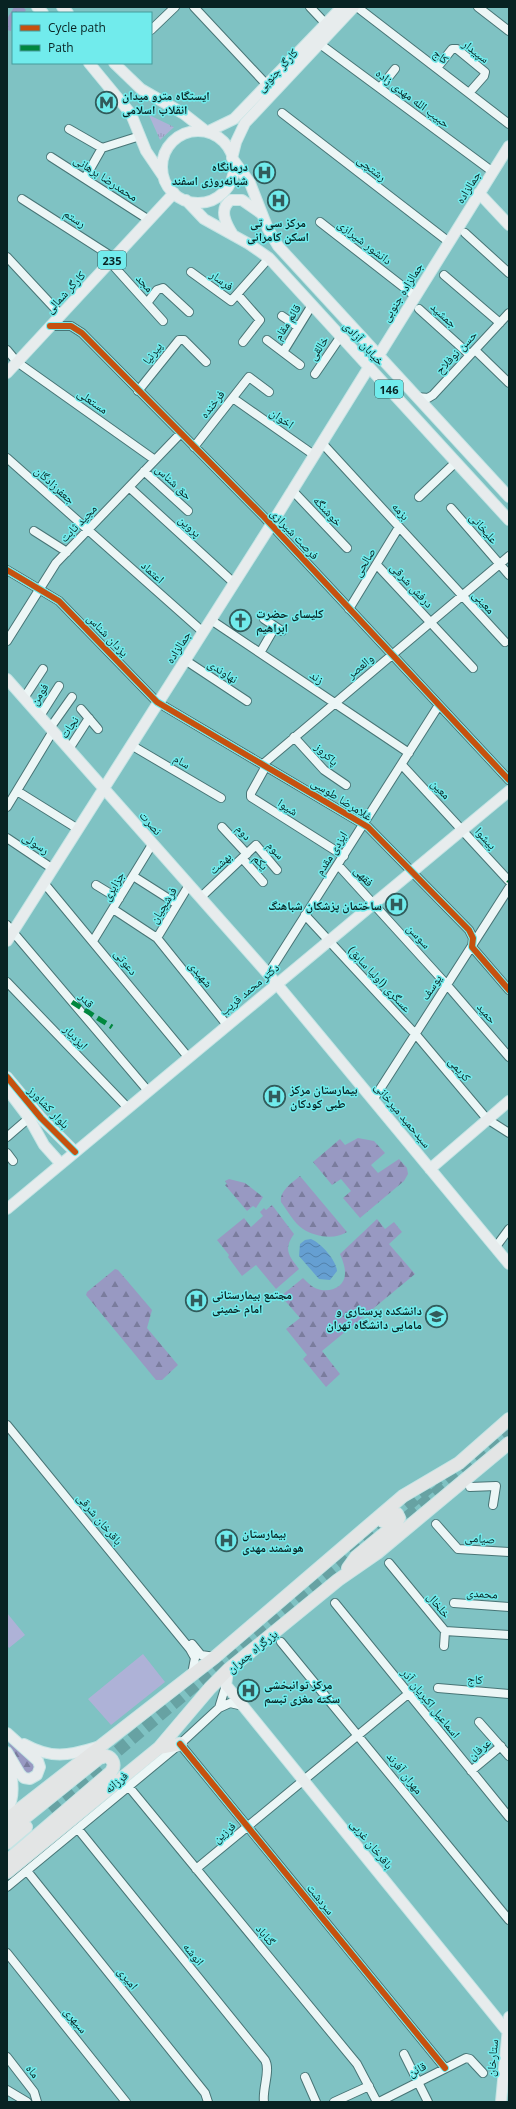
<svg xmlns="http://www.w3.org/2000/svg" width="516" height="2109" viewBox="0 0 516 2109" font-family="'Open Sans','Noto Naskh Arabic',sans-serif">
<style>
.grass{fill:url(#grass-tufts)}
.forest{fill:url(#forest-firs)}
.green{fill:#aeb2d7}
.water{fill:url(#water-waves)}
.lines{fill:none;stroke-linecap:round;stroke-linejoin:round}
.highway-tunnel{stroke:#67a2a3;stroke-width:12;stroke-dasharray:12 6;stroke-linecap:butt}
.minor-casing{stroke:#487576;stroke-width:10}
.major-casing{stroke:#c5e4e4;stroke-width:12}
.highway-casing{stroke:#c5e4e4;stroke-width:14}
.minor{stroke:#ecf6f6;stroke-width:8}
.major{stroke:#e7eced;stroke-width:10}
.highway{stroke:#e3e5e5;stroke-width:12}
.quiet{stroke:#00873e;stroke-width:5;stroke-dasharray:10 5;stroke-linecap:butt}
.cycleway-casing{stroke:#71ebec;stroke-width:8}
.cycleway{stroke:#c6510f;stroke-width:6}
.labels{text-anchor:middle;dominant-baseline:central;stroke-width:3;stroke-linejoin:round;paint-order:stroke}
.shield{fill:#71ebec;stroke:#285f5f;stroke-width:1}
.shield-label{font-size:11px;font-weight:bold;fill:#082323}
.street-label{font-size:12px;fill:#082323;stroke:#71ebec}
.poi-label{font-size:12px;font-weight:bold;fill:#082323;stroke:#71ebec;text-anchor:start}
</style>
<defs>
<pattern id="grass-tufts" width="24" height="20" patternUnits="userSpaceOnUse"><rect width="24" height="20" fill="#aeb2d7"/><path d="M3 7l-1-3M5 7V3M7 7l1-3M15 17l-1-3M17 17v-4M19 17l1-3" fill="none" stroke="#9499b8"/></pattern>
<pattern id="forest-firs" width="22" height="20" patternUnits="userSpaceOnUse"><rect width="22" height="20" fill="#9899c2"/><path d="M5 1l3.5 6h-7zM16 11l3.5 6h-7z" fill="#7a7c9d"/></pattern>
<pattern id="water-waves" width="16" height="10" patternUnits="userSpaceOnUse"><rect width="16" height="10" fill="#659fd2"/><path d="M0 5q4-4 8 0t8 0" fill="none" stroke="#5181aa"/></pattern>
</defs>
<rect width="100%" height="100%" fill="#7fc2c3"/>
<!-- grass -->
<path class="grass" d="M149 115 174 127 160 140Z"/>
<!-- forest -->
<path class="forest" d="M14 7H23L26 10 24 13H13L11 31 7 30V19Z
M358 1138 374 1141 385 1153 371 1165 378 1173 399 1159 407 1168 408 1174 404 1181 360 1218 343 1198 351 1191 341 1179 332 1185 313 1162 340 1139 345 1145Z
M300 1176 347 1232C335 1240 315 1237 303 1229 294 1223 287 1210 281 1202 279 1191 293 1182 300 1176Z
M229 1179 245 1183 263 1197 256 1208 253 1206 247 1211 225 1185 227 1184 225 1181Z
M272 1205 294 1234C283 1250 289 1256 299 1269L276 1289 256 1265 242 1276 228 1257 229 1255 217 1240 244 1218 251 1227 263 1216 260 1212 264 1208 266 1210Z
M377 1219 385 1229 394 1222 402 1232 389 1244 415 1274 322 1351 340 1374 326 1387 303 1359 307 1355 286 1329 300 1318 281 1296 303 1278C307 1282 311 1286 315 1288 328 1294 346 1288 345 1272 345 1266 342 1259 340 1254Z
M115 1269 118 1270 152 1310 147 1328 178 1365 162 1380H156L86 1295 87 1292Z
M7 1739 38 1768 35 1776 22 1773Z"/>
<!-- green -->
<path class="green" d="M7 1613 25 1635 9 1648 7 1645Z
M143 1654 165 1682 111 1725 88 1699Z"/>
<!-- water -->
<path class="water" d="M311 1239C321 1243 336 1260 337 1271L330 1280 319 1279 299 1256 300 1244 305 1240Z"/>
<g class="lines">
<!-- highway-tunnel -->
<path class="highway-tunnel" d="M393 1529 509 1432
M49 1809 439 1479"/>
<defs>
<path id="minor" d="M194 7 267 85
M310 7 326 24
M357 7 509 124
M478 7 509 31
M151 30 175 7
M320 44 493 172
M437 68 452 49H457L485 72 484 76 469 93
M380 88 395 69
M282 113 449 242
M69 129 102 148
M51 157 149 220
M85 178 102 148 140 136
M22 199 114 258
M320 222 415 296
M465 233 509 273
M7 257 61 315
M110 262 163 321
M191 272 231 301 269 258
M444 275 500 323
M238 295 260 320 243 342
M147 303 157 290 163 288 189 312
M419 309 470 355
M282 316 298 327
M50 326H71L82 333 264 517 509 780
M267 340 300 365
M7 350 17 362 155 460
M475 350 509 383
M283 352 312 305
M315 374 341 336
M138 391 179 340H184L206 362
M417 397 428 398 433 395 509 313
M237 401 314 455
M322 443 505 642
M194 447 249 377 269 392
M7 458 203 632
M144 471 188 511
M129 487 234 583
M292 490 347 548
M419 497 456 462
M451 508 509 575
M34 531 67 552
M377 565 473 668
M7 570 59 601 157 702 368 827 469 930 473 938 472 947 509 990
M349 609 399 527
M264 619 282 631
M211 620 409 753
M7 641 56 563 181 433
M260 653 275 627
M185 660 247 701
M24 698 43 669
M81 709 98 729
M40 716 59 686
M50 728 72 697
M294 737 324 770 346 785
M131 745 221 798
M69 749 89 718
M263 764 509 556
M402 765 508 880
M266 766 251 793V797L344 856
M17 791 78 829
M7 807 53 731
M222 827 247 854
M7 838 53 869
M242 858 263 882
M338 865 447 985 509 1057
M133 876 177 904
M44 883 188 1057
M96 885 119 899
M200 898 256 845 277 870
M113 909 157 938 227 1025
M305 915 418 1037 487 1119 509 1133
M7 925 148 1091
M157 938 189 885
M93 941 153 843
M268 974 439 705
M7 982 128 1108
M373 1100 509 888
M7 1137 29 1118
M7 1153 13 1161
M495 1248 509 1229
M7 1425 190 1649 195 1658 192 1674
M470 1487 496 1486 493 1505
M436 1524 458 1549 509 1552
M389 1563 445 1631 509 1635
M335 1603 509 1817
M454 1603 509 1607
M281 1642 509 1920
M192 1644 201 1655 215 1657
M444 1646 445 1631
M438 1688 509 1694
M219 1708 226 1685
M479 1722 509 1756
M180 1744 445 2068
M471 1771 501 1746
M129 1787 357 2064 377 2102
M78 1829 265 2060C271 2070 262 2089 264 2102
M196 1869 408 1694
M27 1871 205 2093 208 2102
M7 1887 180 1744 219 1708 230 1703 243 1706
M7 1953 126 2102
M404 2054 428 2102
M7 2057 34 2092 37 2102
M305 2077 316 2102
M7 2090 27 2102
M334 2102 369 2086
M379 2102 466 2058 470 2059 483 2073"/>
<path id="major" d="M37 7 43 13
M62 7 68 13
M354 7 245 123 236 142 232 158 250 183 268 229 278 246 509 497
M89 63 131 114 146 151 163 176
M114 63 141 89 184 114 207 132 234 119 342 7
M162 167a36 36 0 1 1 72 0a36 36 0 1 1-72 0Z
M479 193 509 225
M186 200 204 219 249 244 269 258 509 520
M233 235C226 224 218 209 231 200H242L262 214
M379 355 509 146
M7 373 174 193
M7 679 276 983 509 1264
M7 941 271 525 369 367
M7 1077 41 1118 75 1152
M7 1089 29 1118 44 1145 61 1164
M430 1169 509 1101
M7 1209 509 791
M228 1670 226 1685 507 2031
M7 1733 38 1761 40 1767 37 1775 30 1779 24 1778 20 1774 7 1752
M24 1744C51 1759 68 1756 97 1747
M7 1811C16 1796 13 1778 8 1762
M501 2102 509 2017"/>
<path id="highway" d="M348 1568 356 1557 396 1524 399 1518 397 1514H393L383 1521
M159 1748 180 1744
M7 1819 215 1657 403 1496 459 1463 509 1419
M7 1832 99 1758 106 1756C113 1758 116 1765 111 1772L7 1861
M7 1843 26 1827
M7 1872 159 1748 210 1688 228 1670 338 1580 377 1553 509 1443"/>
</defs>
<!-- minor casing -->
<use href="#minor" class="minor-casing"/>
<!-- major casing -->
<use href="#major" class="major-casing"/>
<!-- highway casing -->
<use href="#highway" class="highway-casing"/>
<!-- minor -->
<use href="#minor" class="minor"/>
<!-- major -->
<use href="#major" class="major"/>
<!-- highway -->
<use href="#highway" class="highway"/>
<!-- quiet -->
<path class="quiet" d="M508 880 509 881
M72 1002 112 1027"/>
<defs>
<path id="cycleway" d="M50 326H71L82 333 264 517 509 780
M7 570 59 601 157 702 368 827 469 930 473 938 472 947 509 990
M7 1077 41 1118 75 1152
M180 1744 445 2068"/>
</defs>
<!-- cycleway casing -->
<use href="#cycleway" class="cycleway-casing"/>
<!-- cycleway -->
<use href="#cycleway" class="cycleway"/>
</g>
<!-- icons -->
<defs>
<symbol id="metro-ring" viewBox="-11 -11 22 22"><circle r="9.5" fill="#71ebec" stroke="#325b5b" stroke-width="1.5"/><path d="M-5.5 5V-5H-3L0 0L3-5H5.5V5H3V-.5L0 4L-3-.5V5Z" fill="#325b5b"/></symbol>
<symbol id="hospital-ring" viewBox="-11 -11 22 22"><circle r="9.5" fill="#71ebec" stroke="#325b5b" stroke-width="1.5"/><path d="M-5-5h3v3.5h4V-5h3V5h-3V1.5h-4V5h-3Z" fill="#325b5b"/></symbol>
<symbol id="church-ring" viewBox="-11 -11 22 22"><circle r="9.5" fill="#71ebec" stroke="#325b5b" stroke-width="1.5"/><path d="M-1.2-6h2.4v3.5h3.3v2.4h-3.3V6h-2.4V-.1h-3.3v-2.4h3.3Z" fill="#325b5b"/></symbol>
<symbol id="university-ring" viewBox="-11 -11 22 22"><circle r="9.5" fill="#71ebec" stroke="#325b5b" stroke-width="1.5"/><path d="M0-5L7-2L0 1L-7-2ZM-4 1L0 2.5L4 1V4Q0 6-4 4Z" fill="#325b5b"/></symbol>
</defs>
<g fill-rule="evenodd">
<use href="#metro-ring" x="94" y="90" width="25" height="25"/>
<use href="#hospital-ring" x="252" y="160" width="25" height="25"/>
<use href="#hospital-ring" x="266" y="188" width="25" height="25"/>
<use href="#church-ring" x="228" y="608" width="25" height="25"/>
<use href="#hospital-ring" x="384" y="892" width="25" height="25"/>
<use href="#hospital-ring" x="262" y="1084" width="25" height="25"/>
<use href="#hospital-ring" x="184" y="1288" width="25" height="25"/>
<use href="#university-ring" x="424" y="1304" width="25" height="25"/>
<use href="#hospital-ring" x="214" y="1528" width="25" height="25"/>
<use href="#hospital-ring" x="236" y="1678" width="25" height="25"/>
</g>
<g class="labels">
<!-- shield labels -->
<g class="shield">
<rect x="98" y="251" width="28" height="18" rx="3"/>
<rect x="375" y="380" width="28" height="18" rx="3"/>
</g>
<g class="shield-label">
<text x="112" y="260">235</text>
<text x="389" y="389">146</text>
</g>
<!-- street labels -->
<g class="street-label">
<text transform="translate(476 51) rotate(38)">سپیدار</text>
<text transform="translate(441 56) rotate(38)">کاج</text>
<text transform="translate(277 70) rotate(-47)">کارگر جنوبی</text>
<text transform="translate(413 98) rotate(37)">حبیب الله مهدی زاده</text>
<text transform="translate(372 168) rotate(38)">رشتچی</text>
<text transform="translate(106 178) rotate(33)">محمدرضا برهانی</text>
<text transform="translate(468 187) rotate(-58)">جمالزاده</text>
<text transform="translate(75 218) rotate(33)">رستم</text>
<text transform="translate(365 242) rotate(38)">دانشور شیرازی</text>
<text transform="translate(222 280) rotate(36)">فرسار</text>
<text transform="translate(145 283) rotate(48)">مجد</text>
<text transform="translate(65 292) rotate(-47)">کارگر شمالی</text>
<text transform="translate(402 292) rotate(-58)">جمالزاده جنوبی</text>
<text transform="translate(444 315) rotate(42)">جمشید</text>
<text transform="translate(287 322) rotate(-58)">قائم مقام</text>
<text transform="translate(364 343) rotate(48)">خیابان آزادی</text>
<text transform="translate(318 348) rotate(-56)">خالقی</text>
<text transform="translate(456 352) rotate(-47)">حسن نوفلاح</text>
<text transform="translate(152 353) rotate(-53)">پیرنیا</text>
<text transform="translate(93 401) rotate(35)">مستعلی</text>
<text transform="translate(212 404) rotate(-52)">فرخنده</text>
<text transform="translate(282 418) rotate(35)">اخوان</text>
<text transform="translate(174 482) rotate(43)">حق شناس</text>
<text transform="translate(55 485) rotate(42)">جعفرزادگان</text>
<text transform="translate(328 511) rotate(47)">خوشنگه</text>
<text transform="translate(401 511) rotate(48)">بزمه</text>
<text transform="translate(78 523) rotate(-46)">مجید ثابت</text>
<text transform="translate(190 526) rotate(42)">پروین</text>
<text transform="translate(484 528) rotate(49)">علیخانی</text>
<text transform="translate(295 534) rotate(47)">فرصت شیرازی</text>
<text transform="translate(364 562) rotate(-58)">صالحی</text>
<text transform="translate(153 572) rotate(42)">اعتماد</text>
<text transform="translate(412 585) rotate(47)">درفش شرقی</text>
<text transform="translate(484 602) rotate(48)">معینی</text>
<text transform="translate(108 635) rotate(46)">یزدان شناس</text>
<text transform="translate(178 647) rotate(-57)">جمالزاده</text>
<text transform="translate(360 666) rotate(-40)">والعصر</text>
<text transform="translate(223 671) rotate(33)">نهاوندی</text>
<text transform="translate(317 677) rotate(34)">زند</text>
<text transform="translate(39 694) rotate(-57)">فومن</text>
<text transform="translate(69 727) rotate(-56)">نجات</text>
<text transform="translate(327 754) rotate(44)">پاکروز</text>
<text transform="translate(182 761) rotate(30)">سام</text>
<text transform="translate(441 789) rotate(47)">معین</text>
<text transform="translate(342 799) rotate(32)">غلامرضا طوسی</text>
<text transform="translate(288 807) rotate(32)">شیوا</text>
<text transform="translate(151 823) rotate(49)">نصرت</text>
<text transform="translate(244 832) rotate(48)">دوم</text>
<text transform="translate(486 838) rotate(47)">پیشوا</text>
<text transform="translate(36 843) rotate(33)">رسولی</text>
<text transform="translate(276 850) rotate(49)">سوم</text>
<text transform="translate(331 853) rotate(-58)">ایزدی مقدم</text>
<text transform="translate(261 862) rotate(49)">یکم</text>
<text transform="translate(220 863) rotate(-43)">بهشت</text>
<text transform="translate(364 876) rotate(48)">فقهی</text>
<text transform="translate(113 886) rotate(-59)">جزایری</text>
<text transform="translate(163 905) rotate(-58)">فرشچیان</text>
<text transform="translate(419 936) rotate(47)">سوسن</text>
<text transform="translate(126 962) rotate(51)">دعوتی</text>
<text transform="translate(201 974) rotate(51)">شهیدی</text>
<text transform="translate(380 979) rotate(47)">عسگری (اولیا سابق)</text>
<text transform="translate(431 987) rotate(-57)">یوسف</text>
<text transform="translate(249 989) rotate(-40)">دکتر محمد قریب</text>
<text transform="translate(87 1000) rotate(50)">قدر</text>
<text transform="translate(487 1013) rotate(49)">حمید</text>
<text transform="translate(76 1037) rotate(46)">ایزدیار</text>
<text transform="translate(460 1069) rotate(50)">کریمی</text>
<text transform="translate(49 1107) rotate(46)">بلوار کشاورز</text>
<text transform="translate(403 1115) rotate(50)">سیدحمید میرخانی</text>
<text transform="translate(100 1519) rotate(50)">باقرخان شرقی</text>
<text transform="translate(480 1538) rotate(4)">صیامی</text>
<text transform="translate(482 1593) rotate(4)">محمدی</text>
<text transform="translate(439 1605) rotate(51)">خلخال</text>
<text transform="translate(252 1651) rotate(-39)">بزرگراه چمران</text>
<text transform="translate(475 1679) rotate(4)">کاج</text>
<text transform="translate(431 1703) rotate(51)">اسماعیل اکبریان آذر</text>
<text transform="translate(479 1749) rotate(-40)">عرفان</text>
<text transform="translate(405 1773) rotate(51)">مهران آفرند</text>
<text transform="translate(116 1782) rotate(-40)">فرزانه</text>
<text transform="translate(224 1832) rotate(-40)">فرزین</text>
<text transform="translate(372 1844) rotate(51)">باقرخان غربی</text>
<text transform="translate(321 1899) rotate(51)">سردشت</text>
<text transform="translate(266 1935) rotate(51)">گناباد</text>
<text transform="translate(194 1954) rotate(51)">انوشه</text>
<text transform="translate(128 1978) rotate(51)">امیری</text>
<text transform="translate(76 2020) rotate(51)">سپهری</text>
<text transform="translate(492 2058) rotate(-85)">ستارخان</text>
<text transform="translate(417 2069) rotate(-27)">قائن</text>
<text transform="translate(33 2071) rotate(52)">ماه</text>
</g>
<!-- poi labels -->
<g class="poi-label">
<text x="122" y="95">ایستگاه مترو میدان<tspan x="122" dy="14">انقلاب اسلامی</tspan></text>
<text x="248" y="166" text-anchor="end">درمانگاه<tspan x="248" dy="14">شبانه‌روزی اسفند</tspan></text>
<text x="278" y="222" text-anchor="middle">مرکز سی تی<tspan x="278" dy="14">اسکن کامرانی</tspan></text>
<text x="256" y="613">کلیسای حضرت<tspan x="256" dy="14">ابراهیم</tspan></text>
<text x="382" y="905" text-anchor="end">ساختمان پزشکان شباهنگ</text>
<text x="290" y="1089">بیمارستان مرکز<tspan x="290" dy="14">طبی کودکان</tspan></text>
<text x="212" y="1294">مجتمع بیمارستانی<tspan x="212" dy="14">امام خمینی</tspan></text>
<text x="422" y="1310" text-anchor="end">دانشکده پرستاری و<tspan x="422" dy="14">مامایی دانشگاه تهران</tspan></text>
<text x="242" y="1533">بیمارستان<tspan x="242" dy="14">هوشمند مهدی</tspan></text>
<text x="264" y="1684">مرکز توانبخشی<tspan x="264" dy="14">سکته مغزی تبسم</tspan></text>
</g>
</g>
<!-- border -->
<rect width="516" height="2109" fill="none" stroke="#082323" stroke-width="16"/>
<!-- legend -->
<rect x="12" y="12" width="140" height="52" fill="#71ebec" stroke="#479b9c"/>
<rect x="20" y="25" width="20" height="6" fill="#c6510f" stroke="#479b9c"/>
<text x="48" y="32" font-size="12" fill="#082323">Cycle path</text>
<rect x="20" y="45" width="20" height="6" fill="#00873e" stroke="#479b9c"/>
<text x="48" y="52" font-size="12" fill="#082323">Path</text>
</svg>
